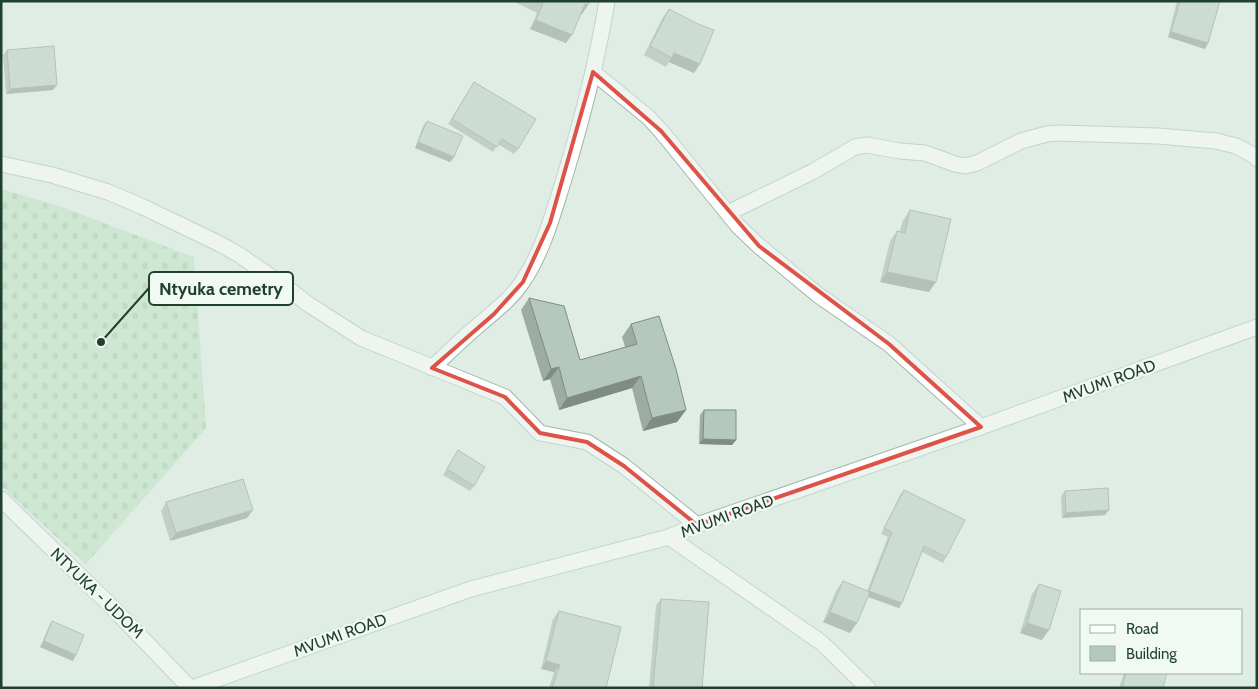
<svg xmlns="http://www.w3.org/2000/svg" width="1258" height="689" viewBox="0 0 1258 689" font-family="Cabin,sans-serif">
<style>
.cemetery{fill:url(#cemetery-stones)}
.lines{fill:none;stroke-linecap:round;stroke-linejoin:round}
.street-casing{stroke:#a2b5ab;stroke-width:17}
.secondary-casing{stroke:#a0bcad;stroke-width:17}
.street{stroke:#fff;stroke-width:15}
.secondary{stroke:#fff;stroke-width:15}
.wall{fill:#9caca3}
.shaded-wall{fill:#7f8c84}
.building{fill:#b5c8bd;stroke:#7f8c84}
.marked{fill:none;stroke:#dd5348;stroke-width:4;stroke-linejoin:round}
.labels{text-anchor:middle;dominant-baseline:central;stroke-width:4.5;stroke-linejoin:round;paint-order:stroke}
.street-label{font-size:16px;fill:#1f3f30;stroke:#f1f9f3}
.leader{fill:none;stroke:#1f3f30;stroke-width:2}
.callout-dot{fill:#1f3f30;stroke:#f1f9f3;stroke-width:2}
.callout{fill:#f1f9f3;stroke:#1f3f30;stroke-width:2}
.callout-label{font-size:18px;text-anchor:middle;font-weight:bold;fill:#1f3f30}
</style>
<defs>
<pattern id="cemetery-stones" width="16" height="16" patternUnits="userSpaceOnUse" patternTransform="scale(1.25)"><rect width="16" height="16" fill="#b7e0ba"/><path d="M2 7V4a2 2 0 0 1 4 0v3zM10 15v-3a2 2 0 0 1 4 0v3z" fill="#9dc1a0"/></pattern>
</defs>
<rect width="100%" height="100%" fill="#e0ede5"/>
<!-- cemetery -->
<path class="cemetery" d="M1 189 59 206 194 257 206 428 86 564 1 486Z"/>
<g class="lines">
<defs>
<path id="street" d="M593 72 648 117 661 131 738 226 759 246 818 295 889 344 981 427
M1 164 52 175 108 192 141 206 216 242 238 254 283 285 308 304 361 338 505 397 540 433 587 442 624 466 697 525
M728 213 812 172 855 147 867 145 900 151 925 153 955 164 965 166 977 163 1021 141 1047 134 1059 133 1158 136 1216 141 1236 146 1255 156 1257 159
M432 368C446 355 460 341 474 329 491 314 510 301 523 281 543 251 553 214 564 179 582 120 597 62 607 1
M1 499 112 607 190 688
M669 537 822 643 868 688"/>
<path id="secondary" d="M192 688 471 589 669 537 697 525 981 427 1257 327"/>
</defs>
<!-- street casing -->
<use href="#street" class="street-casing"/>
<!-- secondary casing -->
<use href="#secondary" class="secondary-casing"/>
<!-- street -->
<use href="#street" class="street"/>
<!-- secondary -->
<use href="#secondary" class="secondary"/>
</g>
<!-- wall -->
<path class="wall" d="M513 1H589L588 5 582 14H581L566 43 530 29 537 13Z
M1177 1H1220L1208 43 1205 49 1168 37Z
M669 9 694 73 669 62 666 67 644 55 663 17Z
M7 50 53 90 6 94 3 55Z
M474 82 518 149 514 154 498 144 493 152 448 124Z
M427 121 454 157 450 162 415 148 423 126Z
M910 210 929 292 880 282 890 241 897 231H900L903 220Z
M529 298 580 360 625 347 622 337 631 324 686 410 677 422 643 431 632 388 559 410 550 379 543 381 521 310Z
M704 410 736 440 732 445 699 444 700 415Z
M458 450 474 486 470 491 443 475Z
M904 490 946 557 943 563 922 552 902 603 899 608 868 597 850 633 823 622 836 591 843 581 867 591 888 537 881 534 900 495Z
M1065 491 1105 515 1062 518 1061 496Z
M166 502 247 518 170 541 161 511Z
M1039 584 1042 640 1020 633 1032 594Z
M661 599 702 688H649L656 605Z
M559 611 606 688H549L554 672 541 669 553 619Z
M52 621 73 661 40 647 49 626Z
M1124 673H1167L1163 688H1119Z"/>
<!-- shaded-wall -->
<path class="shaded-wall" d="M585 4 588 5 582 14 579 13Z
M536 20 572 35 566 43 530 29Z
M1171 32 1208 43 1205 49 1168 37Z
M674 53 700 64 694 73 669 62Z
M57 85 53 90 6 94 10 89Z
M418 142 454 157 450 162 415 148Z
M887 272 936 282 929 292 880 282Z
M559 367 550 379 543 381 551 369Z
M641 376 632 388 559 410 567 398Z
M686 410 677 422 643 431 652 418Z
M703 439 736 440 732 445 699 444Z
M253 510 247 518 170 541 176 533Z
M1109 510 1105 515 1062 518 1066 513Z
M869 591 902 603 899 608 866 596Z
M830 612 857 623 850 633 823 622Z
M1027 623 1049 630 1042 640 1020 633Z
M44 641 76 655 73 661 40 647Z
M546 661 560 665 554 672 541 669Z"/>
<!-- building -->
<path class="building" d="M537 1H589L588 5 585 4 572 35 536 20 543 4Z
M1180 1H1220L1208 43 1171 32Z
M669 9 698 24 714 30 700 64 674 53 672 58 650 46Z
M54 46 57 85 10 89 7 50Z
M474 82 536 119 518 149 502 139 497 147 452 119Z
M427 121 463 136 454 157 418 142Z
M910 210 951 219 936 282 887 272 897 231 905 233Z
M529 298 564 306 580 360 637 344 631 324 659 316 676 369 686 410 652 418 641 376 567 398 559 367 551 369Z
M704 410H736V440L703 439Z
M458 450 485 467 474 486 447 469Z
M243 479 253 510 176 533 166 502Z
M1108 488 1109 510 1066 513 1065 491Z
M904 490 965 520 946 557 924 546 902 603 869 591 892 532 884 528Z
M843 581 870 592 857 623 830 612Z
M1039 584 1061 591 1049 630 1027 623Z
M661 599 709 602 702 688H653Z
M559 611 621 627 606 688H552L560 665 546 661Z
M52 621 84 635 76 655 44 641Z
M1126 673H1167L1163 688H1122Z"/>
<!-- marked area -->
<path d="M0 0H1258V689H0ZM593 72 661 131 759 246 889 344 981 427 697 525 624 466 587 442 540 433 505 397 432 368 494 314 523 282 550 223Z" fill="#e0ede5" fill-opacity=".55" fill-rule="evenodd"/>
<path class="marked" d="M593 72 661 131 759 246 889 344 981 427 697 525 624 466 587 442 540 433 505 397 432 368 494 314 523 282 550 223Z"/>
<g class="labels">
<!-- street labels -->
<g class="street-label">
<text transform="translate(1109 381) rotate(-20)">MVUMI ROAD</text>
<text transform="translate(727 516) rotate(-20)">MVUMI ROAD</text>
<text transform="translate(97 593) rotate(44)">NTYUKA - UDOM</text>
<text transform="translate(340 635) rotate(-20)">MVUMI ROAD</text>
</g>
</g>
<!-- callouts -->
<path class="leader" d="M101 342L149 288"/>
<circle class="callout-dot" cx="101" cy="342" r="5"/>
<rect class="callout" x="149" y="272" width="144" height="33" rx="5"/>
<g class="callout-label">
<text x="221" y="295">Ntyuka cemetry</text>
</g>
<!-- border -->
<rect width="1258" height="689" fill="none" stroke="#1f3f30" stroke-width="5"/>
<!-- legend -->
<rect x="1080" y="609" width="162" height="65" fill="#f1f9f3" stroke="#9dafa5"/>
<rect x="1090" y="625" width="25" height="8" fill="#ffffff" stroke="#9dafa5"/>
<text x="1126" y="634" font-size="15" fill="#1f3f30">Road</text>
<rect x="1090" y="646" width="25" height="15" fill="#b5c8bd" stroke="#9dafa5"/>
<text x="1126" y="659" font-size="15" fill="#1f3f30">Building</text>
</svg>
